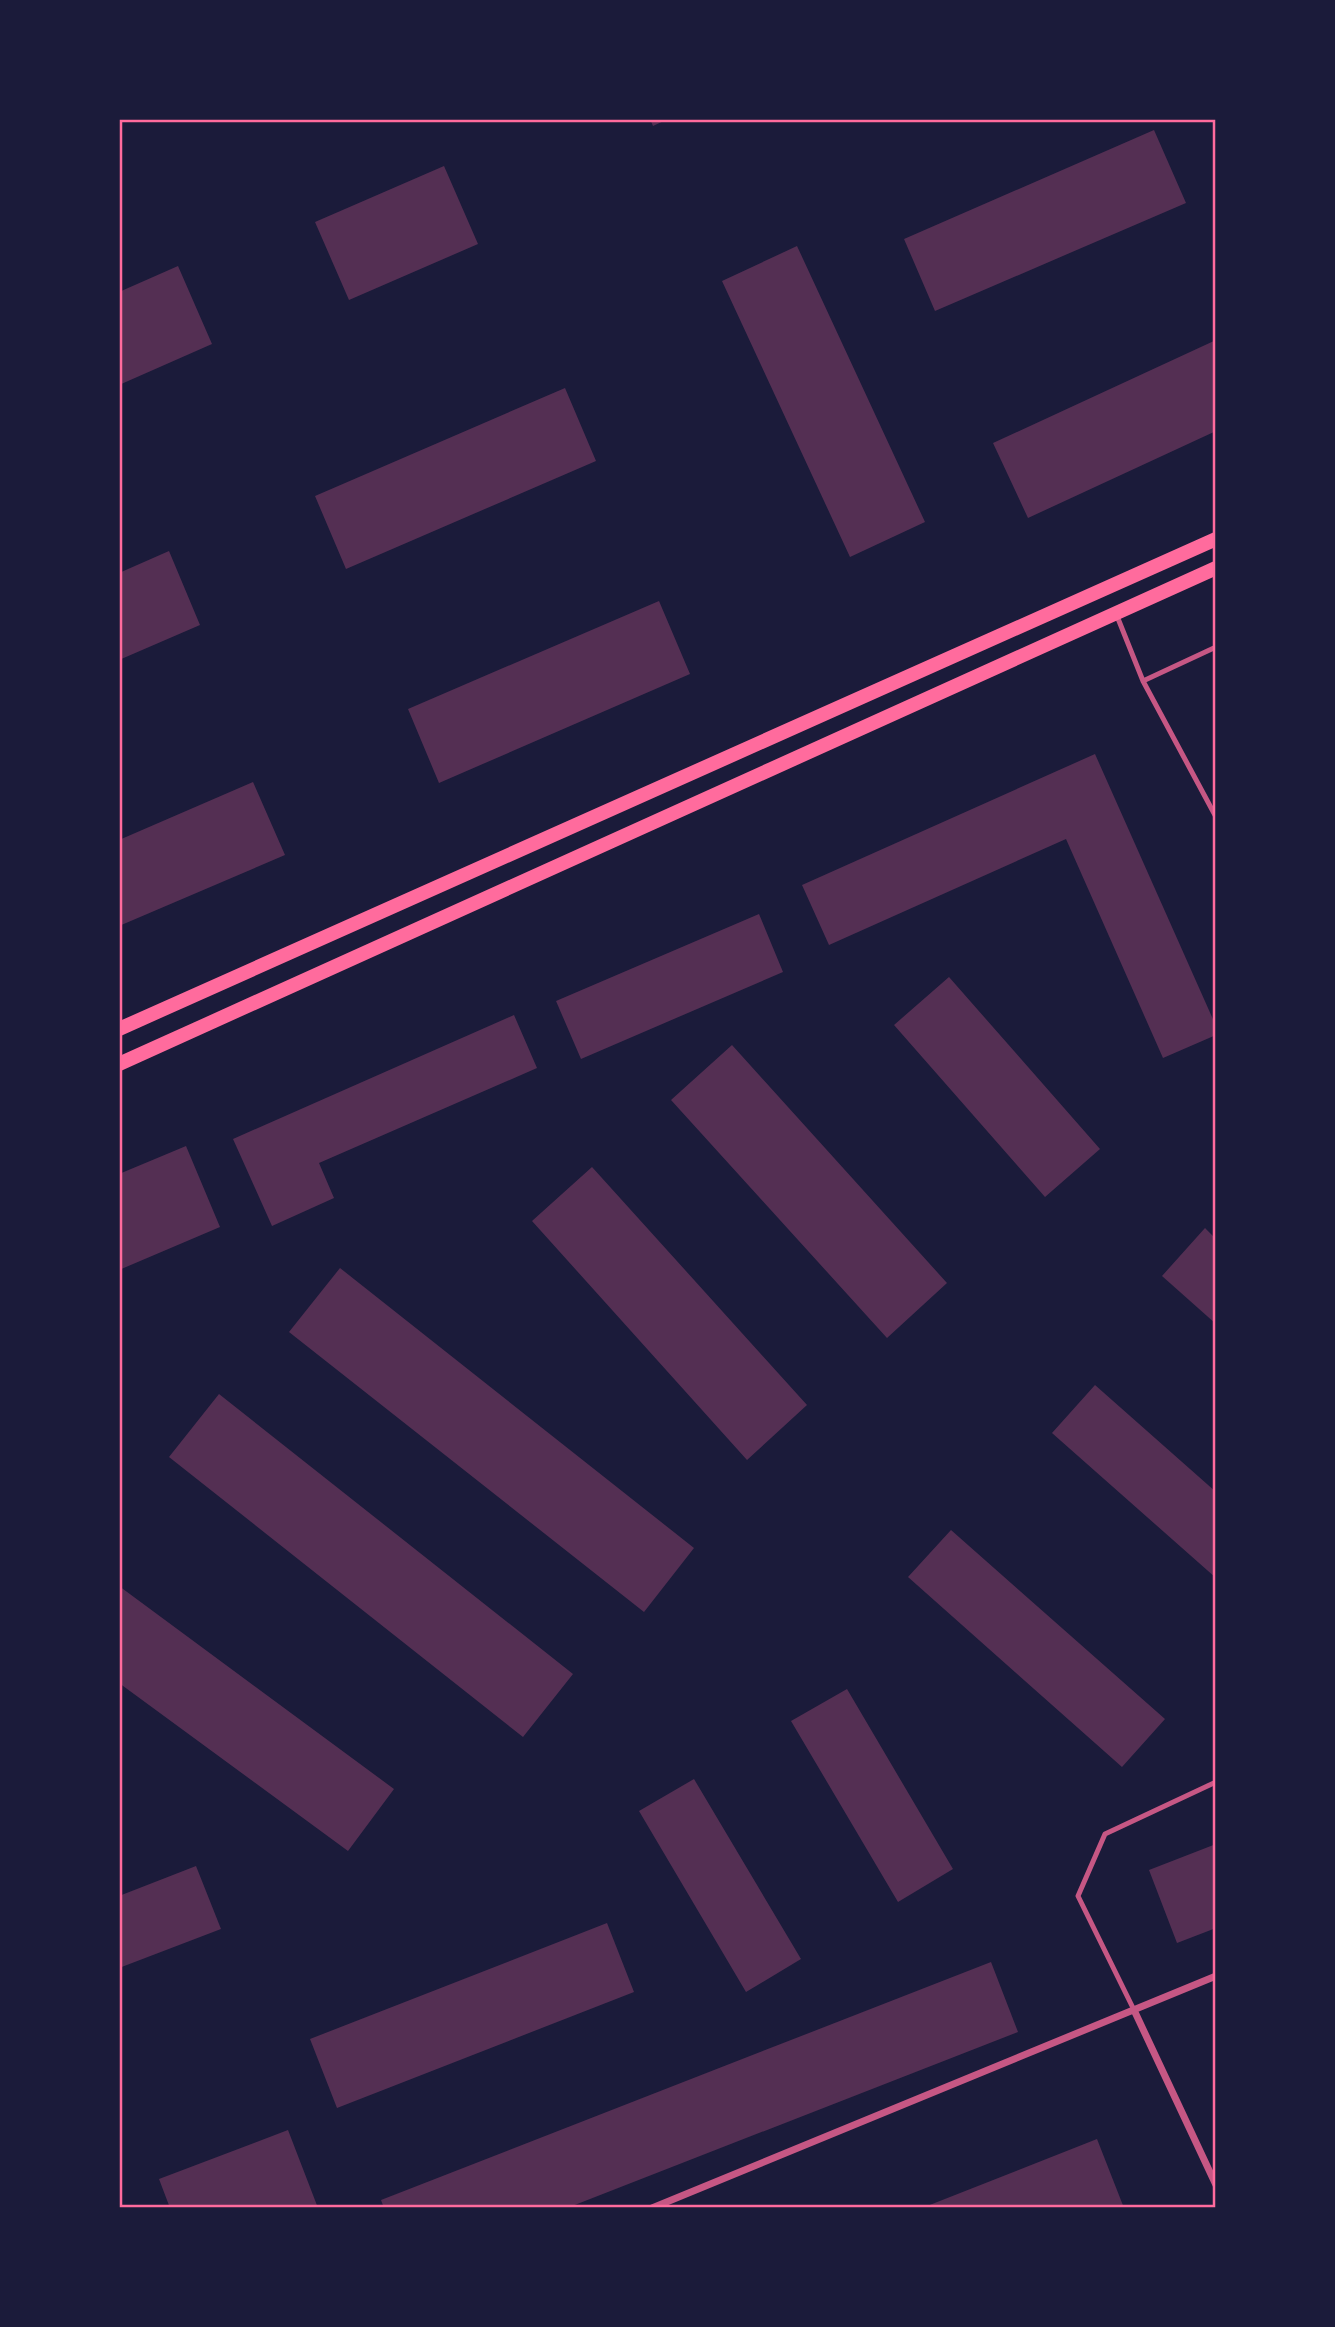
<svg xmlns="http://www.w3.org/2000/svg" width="1335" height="2327" viewBox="0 0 1335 2327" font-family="Mulish,sans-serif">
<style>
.building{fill:#542f53}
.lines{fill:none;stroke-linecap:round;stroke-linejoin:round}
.service{stroke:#c65784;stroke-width:5}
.minor{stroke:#c65784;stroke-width:7}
.secondary{stroke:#ff6b9d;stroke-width:14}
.neatline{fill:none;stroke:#ff6b9d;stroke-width:2.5}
</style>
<rect width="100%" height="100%" fill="#1b1b3a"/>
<!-- building -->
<path class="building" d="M650 119H668L653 126Z
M1154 130 1186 203 935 311 904 239Z
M444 166 478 244 349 300 315 222Z
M797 246 925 522 850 557 722 281Z
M178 266 212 344 119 385V292Z
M1216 340V431L1028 518 993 443Z
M565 388 596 461 346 569 315 496Z
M169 551 200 625 119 660V573Z
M659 601 690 674 439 783 408 709Z
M1095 754 1216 1026V1035L1163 1058 1066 839 829 945 802 885Z
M253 782 285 855 119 926V840Z
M759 914 783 972 581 1059 556 1001Z
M949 977 1100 1149 1045 1197 894 1025Z
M514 1015 537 1068 319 1163 334 1198 272 1226 233 1139Z
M732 1045 947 1283 887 1338 671 1100Z
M186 1146 220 1227 119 1270V1174Z
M592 1167 807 1405 747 1460 532 1221Z
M1205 1228 1216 1239V1324L1162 1276Z
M340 1268 694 1548 644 1612 289 1332Z
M1095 1385 1216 1492V1578L1052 1433Z
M219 1394 573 1674 523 1737 169 1457Z
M951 1530 1165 1719 1122 1767 908 1577Z
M119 1586 394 1789 348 1851 119 1683Z
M847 1689 953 1869 898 1902 791 1721Z
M694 1779 801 1959 746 1992 639 1811Z
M1216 1844V1928L1177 1943 1149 1870Z
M196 1866 221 1929 119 1968V1896Z
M607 1923 634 1992 337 2108 310 2039Z
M991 1962 1018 2032 567 2208H384L381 2200Z
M288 2130 318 2208H170L159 2179Z
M1097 2139 1124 2208H922Z"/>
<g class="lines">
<!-- service -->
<path class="service" d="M1117 616 1143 681 1216 817
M1143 681 1216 647
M1134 2010 1078 1896 1105 1834 1216 1782"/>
<!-- minor -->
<path class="minor" d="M1134 2010 1216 2185
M652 2208 1216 1976"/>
<!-- secondary -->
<path class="secondary" d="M119 1029 1216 539
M119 1064 1216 568"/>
</g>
<!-- border -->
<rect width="1335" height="2327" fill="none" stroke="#1b1b3a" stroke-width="242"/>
<rect x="121" y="121" width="1093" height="2085" class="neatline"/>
</svg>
